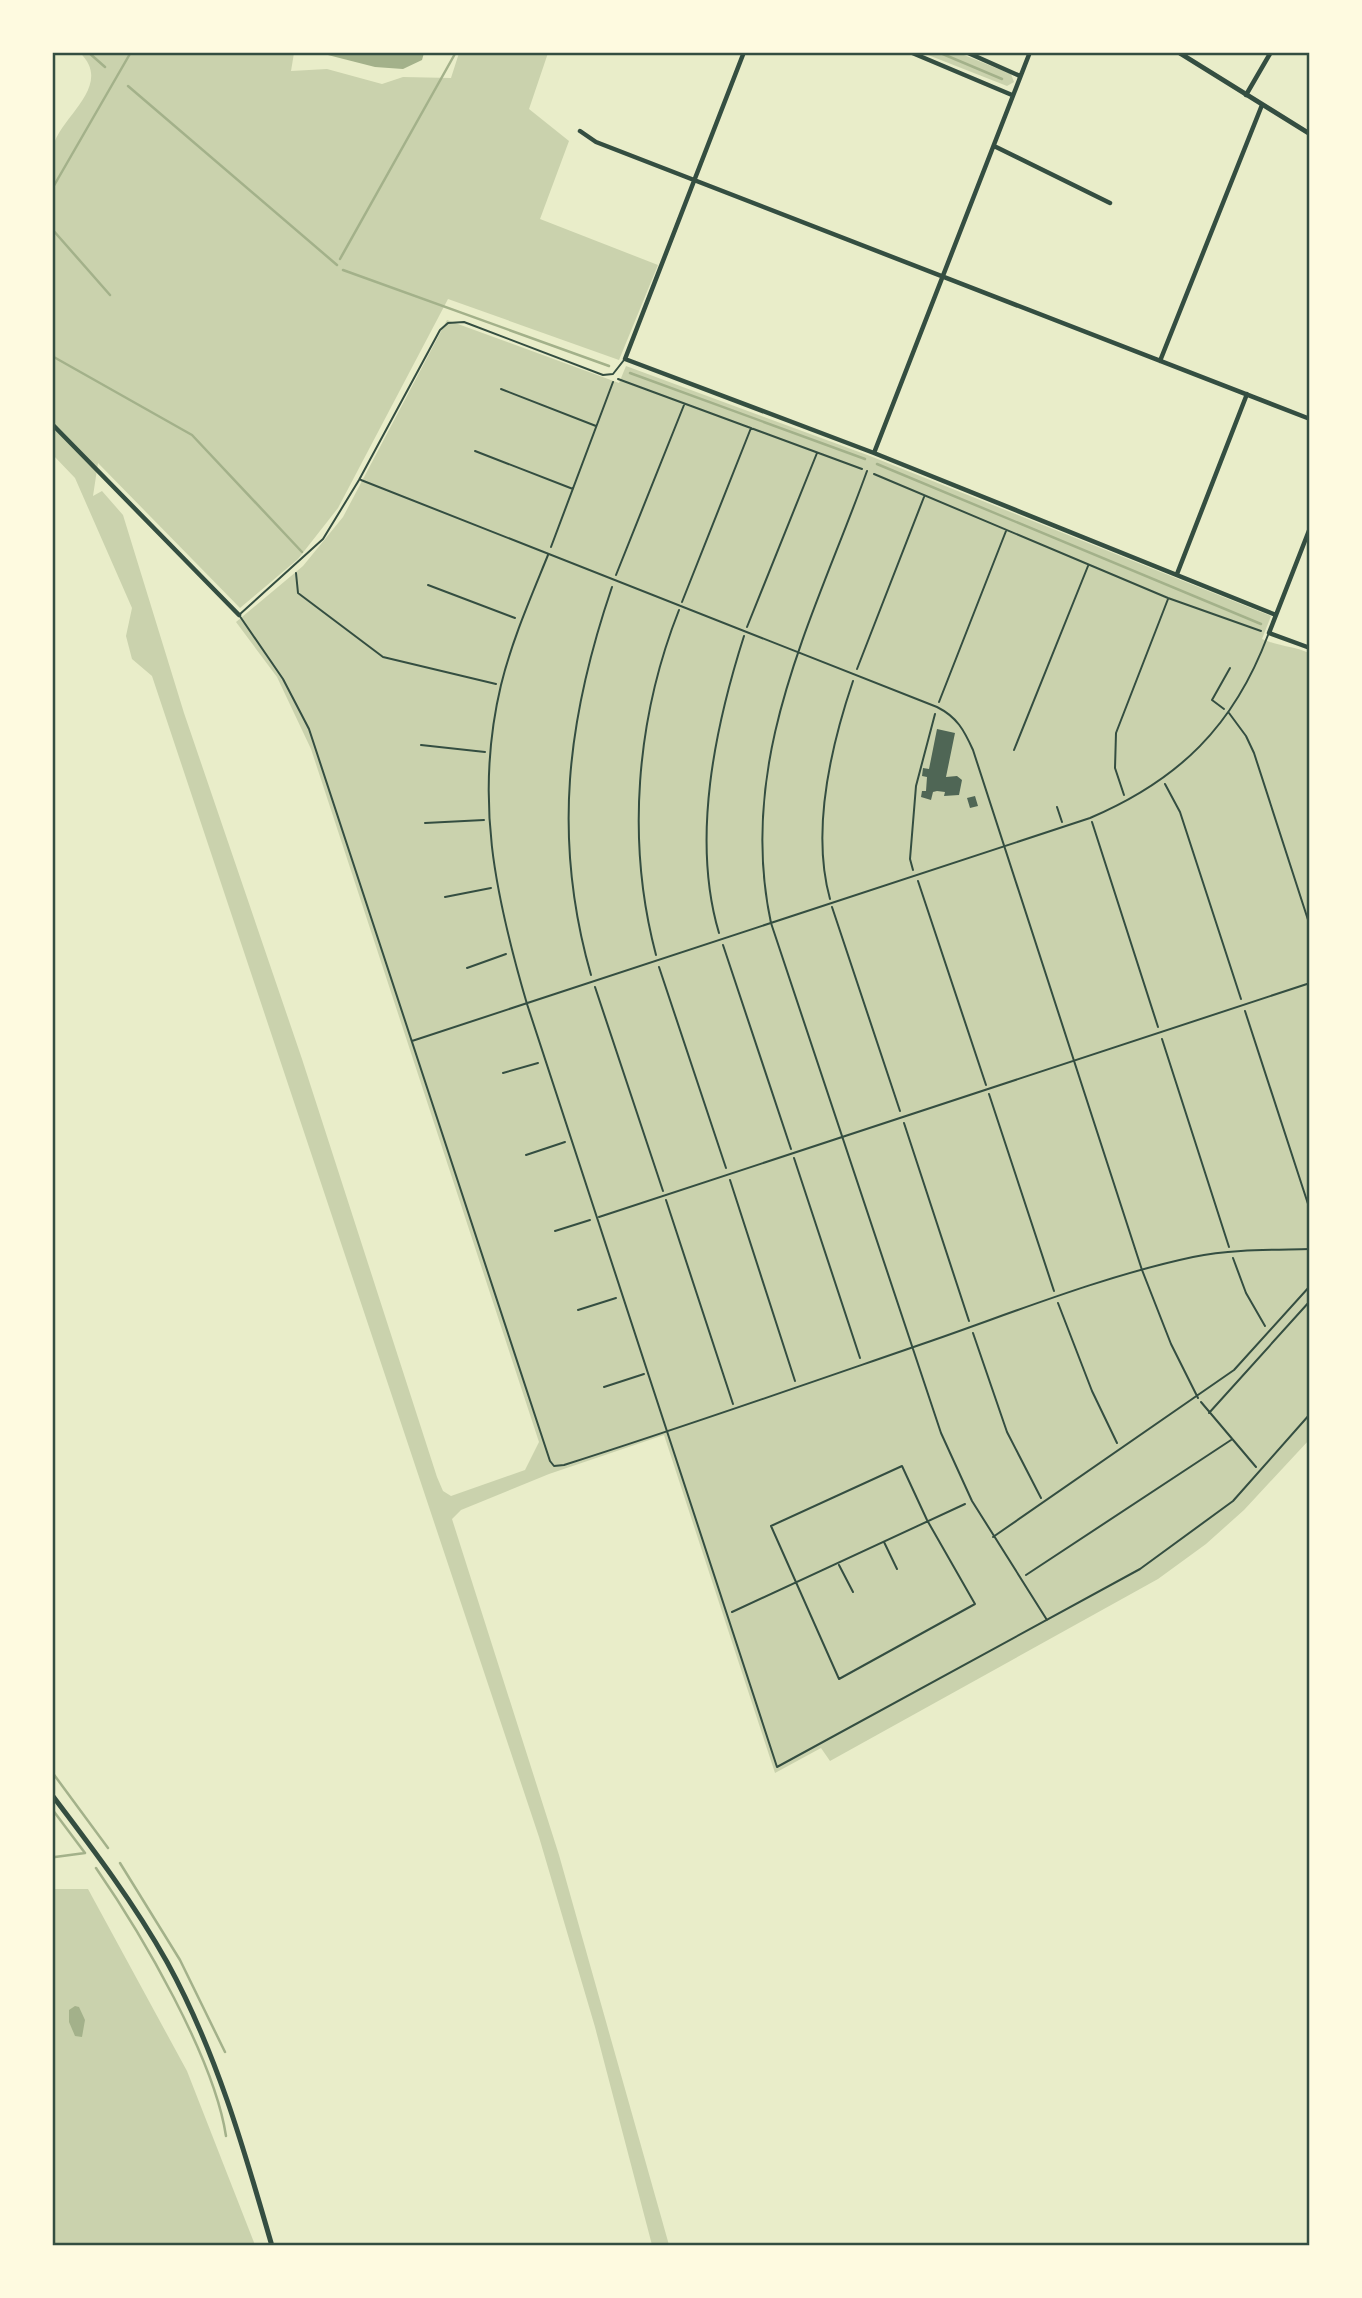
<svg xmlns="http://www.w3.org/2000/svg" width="1362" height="2298" viewBox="0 0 1362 2298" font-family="Signika,sans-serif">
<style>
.green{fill:#cad2ad}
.water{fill:#a3b18a}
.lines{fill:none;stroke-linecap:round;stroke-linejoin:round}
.stream{stroke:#a3b18a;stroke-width:2.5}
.building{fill:#4f6655}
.path{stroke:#344e41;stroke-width:2}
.service{stroke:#344e41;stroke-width:2}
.minor{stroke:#344e41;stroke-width:4.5}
.tertiary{stroke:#344e41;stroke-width:5}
.secondary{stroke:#344e41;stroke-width:5}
.neatline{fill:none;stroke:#344e41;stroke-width:2.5}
</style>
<rect width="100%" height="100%" fill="#e9edc9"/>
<!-- green -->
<path class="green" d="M80 53H294L291 71 327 69 382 84 403 77 451 78 459 53H548L529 109 569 141 540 219 658 265 619 360 448 299 338 508 298 559 240 608 98 463 93 496 102 491 123 515 184 713 302 1059 437 1477 443 1491 451 1496 525 1470 539 1442 311 749 277 677 236 622 303 566 343 517 447 320 619 383 626 366 870 456 1271 616 1262 639C1280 647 1293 646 1309 653V1440L1244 1510 1206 1544 1158 1579 830 1761 821 1748 775 1773 664 1435 549 1474 461 1510 452 1519 559 1855 669 2245H652L595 2027 539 1837 152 676 132 659 126 636 132 608 75 478 53 455C53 353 48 251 53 150 54 121 116 87 80 53Z
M923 53H959L1011 74 1014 82 1007 86Z
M52 1885 54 1889H88L187 2071 255 2245H53Z"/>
<!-- water -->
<path class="water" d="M320 53H424L422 60 403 69 375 67Z
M75 2006 79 2007 85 2020 82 2037 75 2036 69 2022V2010Z"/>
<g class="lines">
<!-- stream -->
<path class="stream" d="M88 52 105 67
M938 52 1002 79
M128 86 337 265
M52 189 131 52
M52 229 110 295
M340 259 456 52
M343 270 609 366
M52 356 192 435 302 552
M630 373 865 459
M877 464 1261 624
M52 1772 108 1848
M52 1809 85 1853 55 1857
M120 1863 180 1960 225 2052
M96 1868C141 1933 214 2057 226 2136"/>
</g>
<!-- building -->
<path class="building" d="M937 729 955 733 946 777 957 776 962 780 959 795 944 796 945 792 937 791 933 792 931 800 921 797 922 791H926L927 777 922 776 923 768 929 769Z
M975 796 978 806 970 808 967 798Z"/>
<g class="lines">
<!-- path -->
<path class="path" d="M618 379 862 469
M501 389 596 426
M475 451 573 489
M874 474 1168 598 1261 631
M551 547 613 382
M296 573 298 593 383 657 496 684
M616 575 684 405
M428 585 515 618
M682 602 751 428
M747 627 817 453
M857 669 924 497
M939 702 1006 531
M1224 709 1212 700 1230 668
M421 745 485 752
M1014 750 1088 566
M1165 784 1180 812 1241 999
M1124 795 1115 768 1116 733 1168 599
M1057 807 1062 822
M1092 822 1158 1027
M425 823 484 820
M913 870 910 859 916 786 935 714
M918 881 986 1085
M445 897 491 888
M830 899C811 831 831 746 853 681
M832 907 900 1111
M719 933C691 839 715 727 744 636
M723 945 791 1149
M656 955C626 842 636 719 679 610
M659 967 726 1168
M467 968 506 954
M591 975C552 839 567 719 612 587
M595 987 663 1191
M1245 1011 1310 1210
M1162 1039 1229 1247
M503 1073 538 1063
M989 1094 1054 1291
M904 1123 969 1321
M526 1155 565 1142
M794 1158 860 1358
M730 1180 795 1381
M666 1200 733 1404
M555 1231 590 1220
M1233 1258 1246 1293 1265 1326
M1058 1303 1092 1391 1117 1443
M578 1310 616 1298
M973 1333 1007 1432 1041 1498
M604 1387 644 1374
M1201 1402 1256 1467
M1209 1413 1310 1301
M902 1466 927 1520 975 1604 839 1679 771 1526Z
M884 1542 897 1569
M839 1565 853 1592
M1026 1575 1231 1440
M732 1612 965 1504"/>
<!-- service -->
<path class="service" d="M624 360 613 374 603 375 464 322 448 323 440 330 359 480 323 539 239 615 283 679 309 729 550 1461 554 1466 564 1465C687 1426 809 1383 931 1341 1017 1311 1104 1276 1193 1257 1232 1249 1271 1250 1310 1249
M867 471C813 620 736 760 771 923L941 1433 972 1501 1047 1620
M361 480 937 707C957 717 964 730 973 750L1142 1270 1171 1344 1198 1398
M548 555C531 597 512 640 501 685 474 798 495 895 527 1004L777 1767 1140 1569 1233 1501 1310 1414
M1229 713 1246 736 1254 753 1310 926
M412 1041 1090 818C1179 780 1234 726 1268 635
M599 1217 1310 983
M993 1537 1234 1370 1310 1286"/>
<!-- minor -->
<path class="minor" d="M744 52 625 359 874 453 1276 615
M910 52 1012 95
M966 52 1020 76
M1246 95 1271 52
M580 131 596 142 1310 419
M994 146 1110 203
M1160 361 1262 105
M52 424 239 615
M874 453 1030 52
M1310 528 1269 633 1310 648
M1177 574 1247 394"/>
<!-- tertiary -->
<path class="tertiary" d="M1178 52 1310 134"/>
<!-- secondary -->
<path class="secondary" d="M52 1795C93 1849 134 1903 167 1962 216 2051 244 2149 272 2246"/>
</g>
<!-- border -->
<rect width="1362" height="2298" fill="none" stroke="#fefae0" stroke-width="108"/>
<rect x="54" y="54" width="1254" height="2190" class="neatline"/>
</svg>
